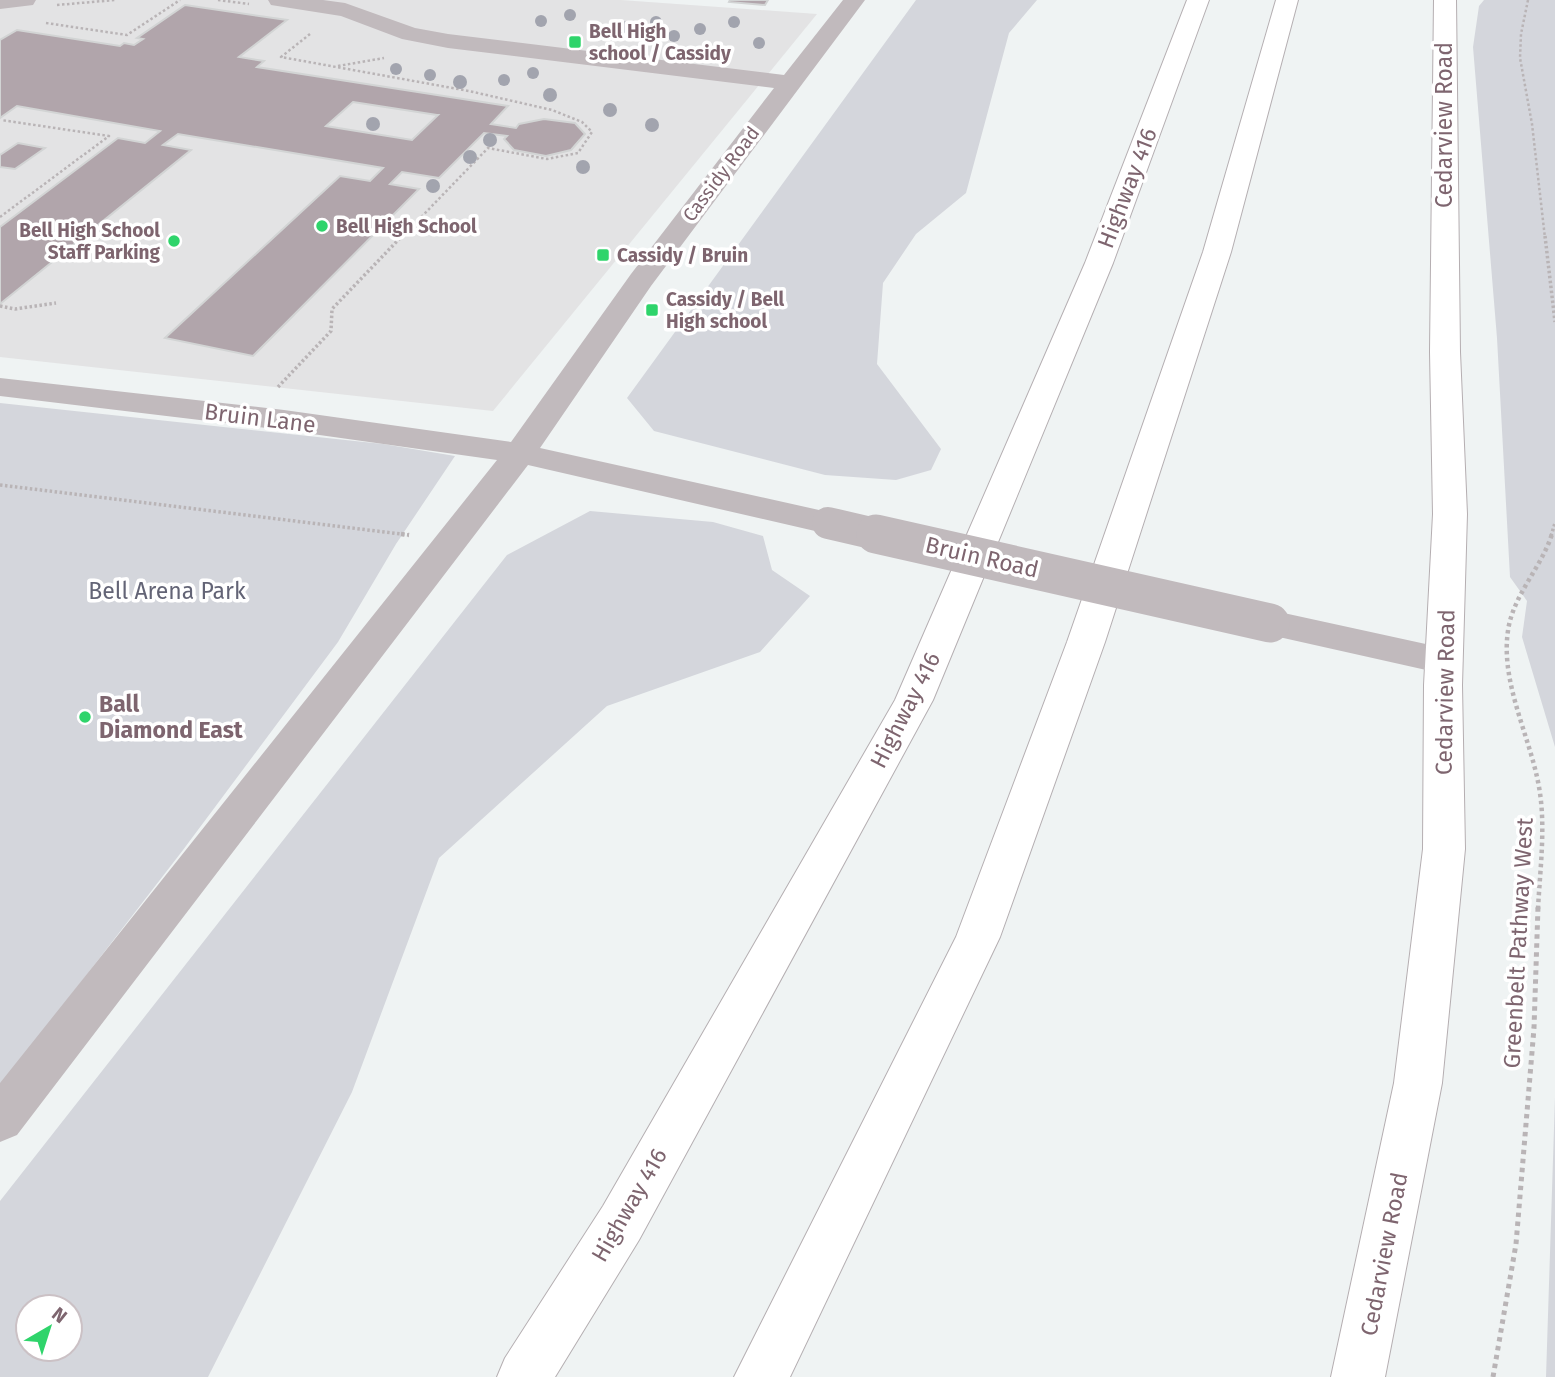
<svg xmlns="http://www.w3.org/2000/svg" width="1555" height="1377" viewBox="0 0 1555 1377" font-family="'Fira Sans',sans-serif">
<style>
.built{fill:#e3e3e4}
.green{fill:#d4d6dc;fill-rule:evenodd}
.building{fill:#b1a5ab;stroke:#d2d4d4;stroke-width:2;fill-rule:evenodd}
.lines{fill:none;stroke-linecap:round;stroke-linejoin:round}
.major-casing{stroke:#b5aeb1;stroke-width:2}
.highway-casing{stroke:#b5afb2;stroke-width:2}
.path-far3{stroke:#b9b4b6;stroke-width:2.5;stroke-dasharray:2.5 2.5;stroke-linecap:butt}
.path-far2{stroke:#b9b4b6;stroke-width:3.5;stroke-dasharray:2.5 2.5;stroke-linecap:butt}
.path-far1{stroke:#b9b4b6;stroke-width:4.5;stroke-dasharray:3.5 3.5;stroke-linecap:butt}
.path{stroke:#b9b4b6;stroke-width:5;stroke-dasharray:4.5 4.5;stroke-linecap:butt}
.minor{fill:#c1babd;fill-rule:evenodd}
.major{fill:#fff;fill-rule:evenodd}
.highway{fill:#fff;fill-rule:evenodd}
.minor-bridge-far1{stroke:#c1babd;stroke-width:32}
.minor-bridge{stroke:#c1babd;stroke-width:39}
.tree{fill:#a2a4ae}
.poi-dot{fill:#2fd46b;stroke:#fff;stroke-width:2.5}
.labels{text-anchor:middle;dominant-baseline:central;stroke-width:7;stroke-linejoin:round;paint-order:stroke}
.far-poi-label{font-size:19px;font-weight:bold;fill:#7e656f;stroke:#fff;text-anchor:start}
.far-street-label{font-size:19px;fill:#7e656f;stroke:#fff}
.street-label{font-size:23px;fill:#7e656f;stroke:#fff}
.park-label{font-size:23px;fill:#636476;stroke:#fff}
.poi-label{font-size:23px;font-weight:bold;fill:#7e656f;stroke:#fff;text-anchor:start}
</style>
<rect width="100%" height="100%" fill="#eff3f3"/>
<!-- built -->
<path class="built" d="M0 0H621L817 14 493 411 0 357Z"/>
<!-- green -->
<path class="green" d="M916 0H1037L1009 33 966 193 916 234 883 283 877 364 941 449 931 470 896 480 825 475 654 431 627 398Z
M1484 0H1555V747L1522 637 1527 601 1510 577 1497 338 1473 47 1479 6Z
M0 403 383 444 455 456 396 544 338 642 183 850 0 1087Z
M590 511 713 522 763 536 772 570 810 596 760 652 607 706 439 858 352 1092 208 1377H0V1201L507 555ZM28 1307H70V1349H28Z
M1555 1097V1377H1546Z"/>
<!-- building -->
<path class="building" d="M730 0H768L765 5 729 2Z
M185 5 287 20 239 57 264 61 257 67 508 106 491 124 516 128 519 124 544 119 575 123 585 134 571 150 546 156 514 150 504 139 507 136 484 133 439 178 402 172 390 184 419 189 253 356 165 338 340 176 370 181 383 168 178 134 163 145 191 150 0 304V227L118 138 145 143 160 131 17 106 0 118V40L17 30 120 46 124 43 134 45 143 39 137 38ZM353 102 437 115H438L412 140 326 126Z
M18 143 45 148 15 169 0 167V155Z"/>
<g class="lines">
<defs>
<path id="major" d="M1434 0H1456L1460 352 1467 514 1462 685 1465 849 1442 1083 1385 1377H1331L1394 1083 1423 849 1424 685 1433 514 1430 352Z"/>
<path id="highway" d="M1187 0H1209L1113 263 933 700 639 1240 555 1377H497L505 1358 603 1206 895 700 1085 263Z
M1276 0H1298L1231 252 1105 642 1000 937 790 1377H734L956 937 1067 642 1203 252Z"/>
</defs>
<!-- major casing -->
<use href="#major" class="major-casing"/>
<!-- highway casing -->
<use href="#highway" class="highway-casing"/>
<!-- path-far3 -->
<path class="path-far3" d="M218 0 249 4
M1528 0 1521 34 1520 58 1532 124 1545 238
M57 5 115 0
M46 23 127 35 180 0
M310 34 281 57 469 91 552 110 582 122 592 132 578 153 547 159 488 148 401 238
M338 66 384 58
M0 217 109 136 1 120"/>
<!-- path-far2 -->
<path class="path-far2" d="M1545 236 1555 322
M0 306 15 309 56 303
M278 387 331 331 332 309 402 236
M0 485 409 535
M1551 536 1555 523"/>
<!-- path-far1 -->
<path class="path-far1" d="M401 534 409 535
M1538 909C1540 869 1546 826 1539 787 1530 735 1498 679 1509 625 1516 592 1542 566 1552 534"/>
<!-- path -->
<path class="path" d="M1493 1377 1516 1244 1534 1028 1538 907"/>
<!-- minor -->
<path class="minor" d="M0 0H36L33 5 0 9Z
M268 0H323L345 3 415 28 448 34 784 75 843 0H865L651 286 540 448 828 512 840 515 845 523 840 531 828 534 528 465 17 1135 0 1142V1083L497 460 284 430 0 396V378L284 410 511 442 631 274 774 88 448 48 402 39 341 16 271 5Z
M1270 610 1444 648 1457 652 1463 661 1457 670 1444 674 1257 632 1252 623 1257 614Z"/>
<!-- major -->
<use href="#major" class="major"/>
<!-- highway -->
<use href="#highway" class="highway"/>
<!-- minor-bridge-far1 -->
<path class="minor-bridge-far1" d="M828 523 884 536"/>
<!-- minor-bridge -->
<path class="minor-bridge" d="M876 534 1270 623"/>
</g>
<!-- trees -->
<g class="tree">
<circle cx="570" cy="15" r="6"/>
<circle cx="541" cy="21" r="6"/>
<circle cx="656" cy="22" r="6"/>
<circle cx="734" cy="22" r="6"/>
<circle cx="623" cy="27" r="6"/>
<circle cx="700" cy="29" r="6"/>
<circle cx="674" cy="36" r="6"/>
<circle cx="759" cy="43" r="6"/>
<circle cx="396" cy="69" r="6"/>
<circle cx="533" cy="73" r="6"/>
<circle cx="430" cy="75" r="6"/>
<circle cx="504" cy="80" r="6"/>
<circle cx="460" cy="82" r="7"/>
<circle cx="550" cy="95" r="7"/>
<circle cx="610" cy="110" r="7"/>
<circle cx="373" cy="124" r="7"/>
<circle cx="652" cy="125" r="7"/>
<circle cx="490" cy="140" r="7"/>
<circle cx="470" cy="157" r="7"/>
<circle cx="583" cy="167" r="7"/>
<circle cx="433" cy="186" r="7"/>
</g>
<!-- markers -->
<g class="poi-dot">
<rect x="568" y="35" width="14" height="14" rx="3.5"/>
<circle cx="322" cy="226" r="7"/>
<circle cx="174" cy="241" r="7"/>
<rect x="596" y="248" width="14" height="14" rx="3.5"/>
<rect x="645" y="303" width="14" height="14" rx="3.5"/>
<circle cx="85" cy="717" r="7"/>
</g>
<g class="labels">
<!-- far-poi labels -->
<g class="far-poi-label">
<text x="589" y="31">Bell High<tspan x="589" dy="22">school / Cassidy</tspan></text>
<text x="336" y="226">Bell High School</text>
<text x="160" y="230" text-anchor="end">Bell High School<tspan x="160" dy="22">Staff Parking</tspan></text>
<text x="617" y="255">Cassidy / Bruin</text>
<text x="666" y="299">Cassidy / Bell<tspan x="666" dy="22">High school</tspan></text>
</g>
<!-- far-street labels -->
<g class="far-street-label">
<text transform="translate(721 174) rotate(-53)">Cassidy Road</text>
</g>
<!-- street labels -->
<g class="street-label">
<text transform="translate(1444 125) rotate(-90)">Cedarview Road</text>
<text transform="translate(1127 188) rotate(-69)">Highway 416</text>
<text transform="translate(260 418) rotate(7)">Bruin Lane</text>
<text transform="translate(982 557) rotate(13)">Bruin Road</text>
<text transform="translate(1445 692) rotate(-89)">Cedarview Road</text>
<text transform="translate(905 710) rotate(-63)">Highway 416</text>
<text transform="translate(1518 943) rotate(-87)">Greenbelt Pathway West</text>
<text transform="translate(629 1205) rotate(-60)">Highway 416</text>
<text transform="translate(1384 1254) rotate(-79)">Cedarview Road</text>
</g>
<!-- park labels -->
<g class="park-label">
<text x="167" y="591">Bell Arena Park</text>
</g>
<!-- poi labels -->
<g class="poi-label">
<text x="99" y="704">Ball<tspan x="99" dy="26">Diamond East</tspan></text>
</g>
</g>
<!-- north arrow -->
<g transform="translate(49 1328) rotate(39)"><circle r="33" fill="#ffffff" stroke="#cbc1c5" stroke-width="2"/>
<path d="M0-5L12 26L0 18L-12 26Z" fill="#2fd46b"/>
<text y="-10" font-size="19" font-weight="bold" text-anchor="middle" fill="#7e656f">N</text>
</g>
</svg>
